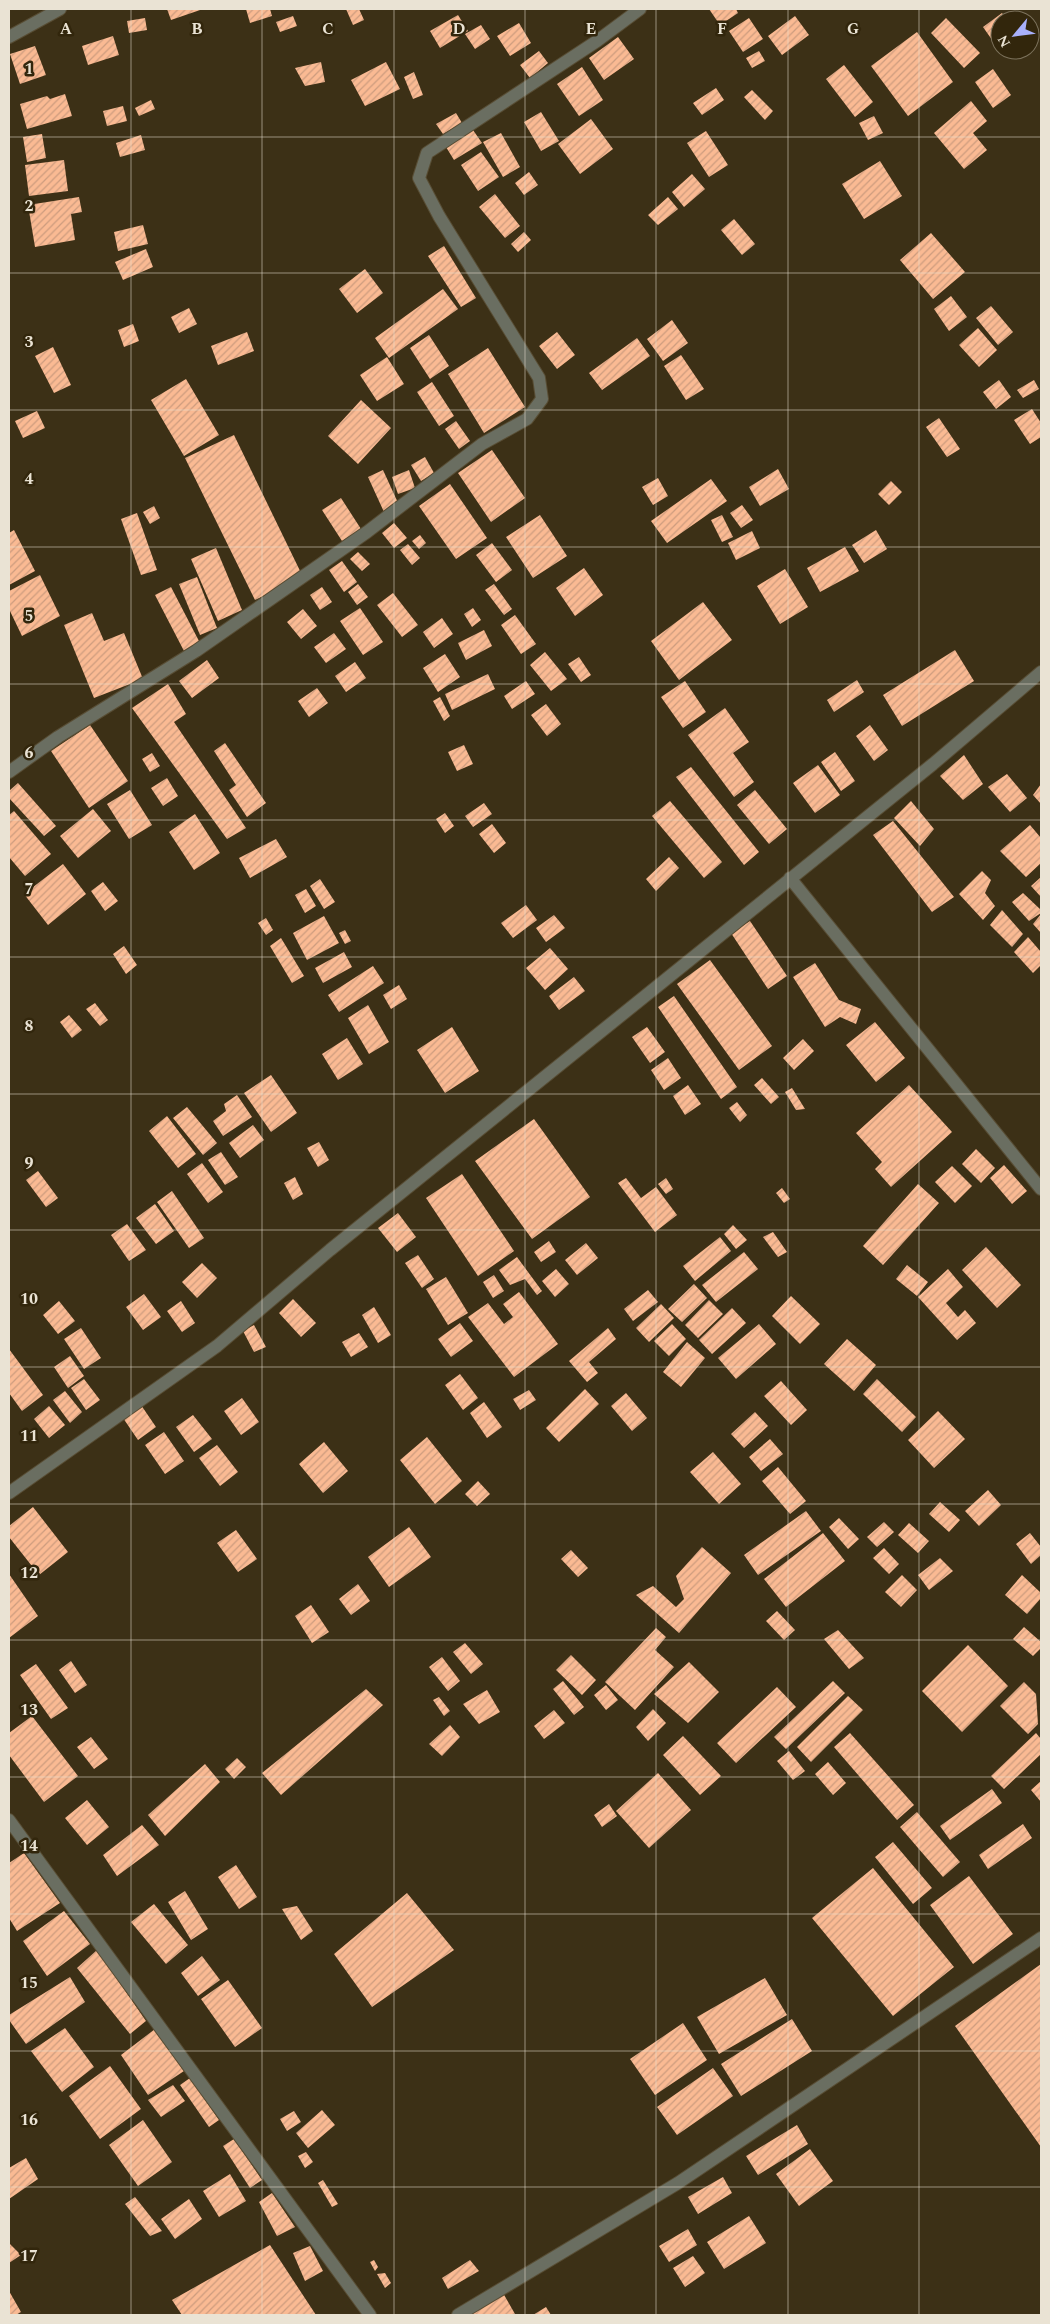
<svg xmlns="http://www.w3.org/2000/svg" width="1050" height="2324" viewBox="0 0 1050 2324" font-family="Spectral,serif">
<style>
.building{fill:url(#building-hatch)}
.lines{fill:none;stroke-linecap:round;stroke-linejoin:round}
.minor-casing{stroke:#584d34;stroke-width:14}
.minor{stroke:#6a6e61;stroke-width:12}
.grid{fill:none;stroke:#eae3d4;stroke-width:1;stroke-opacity:0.55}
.grid-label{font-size:16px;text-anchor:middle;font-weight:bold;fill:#eae3d4;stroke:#32260c;stroke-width:5;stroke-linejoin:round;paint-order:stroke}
</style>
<defs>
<pattern id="building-hatch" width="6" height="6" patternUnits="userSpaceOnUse" patternTransform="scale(1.25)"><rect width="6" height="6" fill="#faba93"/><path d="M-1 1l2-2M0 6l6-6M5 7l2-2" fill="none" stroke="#cd9c7e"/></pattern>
</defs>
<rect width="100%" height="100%" fill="#3c3016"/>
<!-- building -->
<path class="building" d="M167 9H203L171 20Z
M246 9H270L272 16 250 23Z
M346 9H359L364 20 353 25Z
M709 9H736L738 13 720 25Z
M1002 13 1007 20H1000V45L997 47 983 27Z
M458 15 468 31 440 48 430 31Z
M293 16 297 26 280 32 276 22Z
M795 16 809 35 782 55 768 36Z
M145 18 147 30 129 33 127 21Z
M749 18 763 39 743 52 729 31Z
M946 18 980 53 964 68 931 33Z
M519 23 531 43 510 56 497 36Z
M481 25 490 39 475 49 465 34Z
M917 32 953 82 908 116 871 66Z
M113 36 119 55 88 65 82 46Z
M618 37 634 59 604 80 589 58Z
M35 46 46 75 20 84 10 54Z
M539 51 548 63 530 78 520 65Z
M759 51 765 61 752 68 746 58Z
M321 62 325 82 305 86 295 68Z
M386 62 400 89 365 106 351 80Z
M844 65 873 102 855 117 826 79Z
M582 67 603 100 579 116 557 84Z
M993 69 1011 95 993 108 975 82Z
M414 72 423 95 413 99 404 77Z
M716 88 724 100 702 115 693 103Z
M752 90 773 111 765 120 744 97Z
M65 94 72 116 27 129 20 104 47 96 50 99Z
M151 100 155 109 139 116 135 108Z
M971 101 987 121 973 133 987 150 964 169 934 133Z
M123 106 127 121 107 126 103 111Z
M541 112 559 141 541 151 524 122Z
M456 113 462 123 443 134 436 124Z
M874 116 883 133 868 140 859 123Z
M591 119 613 149 580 174 558 144Z
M473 130 482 143 454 160 446 147Z
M706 131 728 165 709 177 687 143Z
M501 133 520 167 503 177 483 142Z
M42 134 46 158 27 162 23 137Z
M141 135 145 150 120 157 116 143Z
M481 152 499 177 478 191 461 165Z
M64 160 68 191 29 196 25 165Z
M880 161 902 196 864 219 842 184Z
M529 172 538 185 524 195 515 183Z
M692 174 705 189 684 207 672 192Z
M495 194 520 226 505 238 479 207Z
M79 197 82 212 71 214 75 240 35 247 28 205Z
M668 197 678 209 658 225 648 215Z
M734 219 755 244 742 255 721 230Z
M143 225 148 244 118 251 114 232Z
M524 232 531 240 518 252 511 244Z
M931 233 965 272 933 299 900 260Z
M444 246 476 298 461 307 428 256Z
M146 249 153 267 123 280 115 262Z
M365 269 383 293 357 313 339 289Z
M443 289 458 309 389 358 375 338Z
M951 296 967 317 949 331 934 309Z
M991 306 1013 332 998 345 976 318Z
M189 308 197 324 179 333 171 317Z
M672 320 688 343 663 361 647 339Z
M133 324 139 341 124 347 118 330Z
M978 328 997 350 979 367 959 345Z
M247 332 254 351 218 365 211 346Z
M557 332 575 355 557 369 539 346Z
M429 335 449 366 430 379 410 348Z
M637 338 650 356 602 390 589 373Z
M53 347 71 385 54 393 35 356Z
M488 348 525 407 484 433 448 374Z
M681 355 704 389 686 400 664 366Z
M387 357 404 384 377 401 360 375Z
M186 379 219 435 184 456 151 400Z
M999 380 1011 397 996 409 983 392Z
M1034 380 1039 389 1023 398 1017 390Z
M432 382 454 416 439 426 417 392Z
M361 400 391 428 358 464 328 436Z
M1032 409 1041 423V437L1030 444 1014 420Z
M37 411 45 428 23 438 15 421Z
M939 418 960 449 947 457 926 427Z
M456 421 470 441 459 449 445 429Z
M234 435 303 577 255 600 185 458Z
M492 450 525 498 491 522 458 473Z
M425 457 434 473 421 481 411 465Z
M778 469 789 489 760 506 749 487Z
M383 470 399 505 384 512 368 477Z
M409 470 415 488 398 494 392 477Z
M658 478 668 496 653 505 642 487Z
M711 479 727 501 667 543 651 521Z
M891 481 902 492 889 505 878 494Z
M450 484 487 538 456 559 419 506Z
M341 498 361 529 342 541 322 510Z
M742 505 753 520 741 528 730 513Z
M154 506 160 518 150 524 143 512Z
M137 513 157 570 141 575 121 519Z
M540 515 567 556 533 578 506 537Z
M722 515 733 537 722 542 711 520Z
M394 523 407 538 394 548 382 533Z
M14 530 35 571 9 585V533Z
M876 530 887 549 864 563 852 545Z
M752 531 760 548 736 560 728 543Z
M420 535 426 543 419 549 412 541Z
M492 543 512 570 496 582 476 555Z
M408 544 420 558 412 565 400 550Z
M845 547 859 571 820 592 807 568Z
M216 548 242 610 218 621 191 559Z
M358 552 370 564 362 571 350 559Z
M342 561 357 582 344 592 329 570Z
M584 568 603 595 575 616 556 588Z
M785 569 808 607 780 624 757 586Z
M40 575 60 616 22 636 9 609V591Z
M197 577 217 628 200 635 179 584Z
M358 584 368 597 357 605 348 592Z
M494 584 512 609 504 615 485 590Z
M171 587 200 643 184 651 155 595Z
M322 587 332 602 320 610 310 595Z
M393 593 418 625 402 637 377 605Z
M703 602 732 640 679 680 651 641Z
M360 608 383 642 363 655 340 621Z
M473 608 481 620 472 627 464 614Z
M303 609 317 626 301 639 287 622Z
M92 613 104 641 124 633 143 679 94 698 64 625Z
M515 615 536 644 521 654 501 625Z
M442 618 453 634 434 648 423 632Z
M484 630 492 646 466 660 458 643Z
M334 633 346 649 326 663 314 647Z
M955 650 974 681 902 726 883 695Z
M545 652 567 679 551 691 530 665Z
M445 654 460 677 438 692 423 668Z
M579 657 591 675 581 682 568 664Z
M207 660 219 678 192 698 179 681Z
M355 662 366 678 346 692 335 676Z
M488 674 495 689 452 710 445 694Z
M857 680 864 692 834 712 827 700Z
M526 681 535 694 512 709 504 696Z
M685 681 706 712 683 728 661 697Z
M168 684 186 714 174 722 246 828 227 839 132 708Z
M317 688 328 703 309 717 298 701Z
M440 697 450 716 444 721 433 701Z
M546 704 561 724 547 736 531 715Z
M725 708 749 742 733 753 754 782 734 797 688 735Z
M90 725 128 781 89 808 51 751Z
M870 725 888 750 874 761 856 736Z
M225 743 266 803 247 817 229 790 236 785 214 751Z
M464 745 473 764 457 771 448 752Z
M835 752 855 781 841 791 821 762Z
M152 753 160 766 150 772 142 759Z
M964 755 983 784 963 800 940 776Z
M818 765 840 795 815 813 793 783Z
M691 767 759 852 744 865 676 777Z
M1007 774 1027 798 1010 812 988 787Z
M167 778 178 796 163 806 151 788Z
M18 783 56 826 44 836 9 798V791Z
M1041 784V804L1033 795Z
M130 790 152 825 129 839 107 804Z
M755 790 787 829 769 844 737 805Z
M670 801 722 862 704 878 652 816Z
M911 801 934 829 920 846 894 818Z
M484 803 492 814 473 827 465 816Z
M93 809 111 831 78 858 60 836Z
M14 811 51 854 25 876 9 857V815Z
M445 813 454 826 445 833 436 819Z
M195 814 220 853 194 870 169 832Z
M893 821 954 897 932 912 873 835Z
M492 824 506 843 494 853 479 834Z
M1030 825 1041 838V863L1026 877 1000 851Z
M276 839 287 857 250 878 239 858Z
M669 857 679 868 656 891 646 879Z
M63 864 86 894 48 925 24 894Z
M982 871 991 880 985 893 995 906 983 920 959 894Z
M1041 877V897L1031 886Z
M320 879 335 902 324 909 310 886Z
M103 882 118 901 105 911 91 891Z
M306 889 316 906 305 913 295 895Z
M1023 893 1041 910V913L1029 921 1012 902Z
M526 905 537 920 513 938 501 923Z
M1002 910 1023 934 1012 947 990 925Z
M1041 914V933L1033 924Z
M554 915 565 928 546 942 536 928Z
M324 916 339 943 307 960 293 933Z
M266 918 273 930 266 935 258 923Z
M750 921 787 976 768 989 731 933Z
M345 930 351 941 345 944 339 933Z
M1028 937 1041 952V965L1033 973 1014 952Z
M281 938 304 976 292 983 270 946Z
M124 946 137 965 126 974 113 954Z
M550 948 568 969 545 990 526 968Z
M344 952 352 967 323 983 315 968Z
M710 960 772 1046 739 1070 677 984Z
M815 963 839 1000 861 1009 856 1024 840 1017 825 1027 793 977Z
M373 966 384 983 339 1012 328 995Z
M574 977 585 991 559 1010 549 996Z
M399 985 407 999 391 1009 383 995Z
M674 996 737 1087 721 1099 658 1007Z
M95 1003 108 1020 100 1026 86 1009Z
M368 1005 389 1042 369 1054 348 1018Z
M69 1015 82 1030 72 1038 60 1022Z
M875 1022 905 1058 876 1082 846 1045Z
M452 1027 479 1071 445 1093 417 1050Z
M647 1027 665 1052 650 1063 632 1037Z
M347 1038 363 1064 338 1080 322 1054Z
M803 1039 814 1051 794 1070 783 1058Z
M668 1058 681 1078 664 1090 651 1070Z
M271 1075 297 1113 271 1132 244 1093Z
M762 1078 779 1097 771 1104 754 1085Z
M688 1085 701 1104 685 1115 673 1096Z
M909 1085 952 1132 891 1187 875 1169 882 1162 856 1133Z
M792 1088 805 1109 796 1110 785 1092Z
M237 1095 252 1117 223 1136 213 1121 226 1111 224 1104Z
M737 1102 747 1115 740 1122 729 1108Z
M187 1107 217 1143 203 1155 173 1118Z
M167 1116 196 1154 178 1168 149 1131Z
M534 1119 590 1197 532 1239 475 1161Z
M253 1125 264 1140 240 1158 229 1143Z
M319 1142 329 1160 318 1167 307 1148Z
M976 1149 995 1168 981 1183 962 1164Z
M221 1152 238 1177 225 1185 208 1160Z
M202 1163 223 1192 208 1203 187 1174Z
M1004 1165 1027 1191 1012 1204 990 1178Z
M952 1166 972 1186 955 1203 935 1182Z
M38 1171 58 1198 46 1207 26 1180Z
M462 1174 514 1251 478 1276 426 1198Z
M295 1177 303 1194 293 1200 284 1183Z
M626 1178 641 1198 656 1187 677 1215 655 1232 618 1183Z
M666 1178 673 1189 666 1194 658 1184Z
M918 1184 939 1203 883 1265 863 1246Z
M782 1188 790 1199 784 1203 776 1193Z
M172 1191 204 1238 189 1248 157 1202Z
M155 1204 174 1231 156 1244 136 1218Z
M398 1213 416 1237 397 1252 378 1228Z
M127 1224 146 1250 129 1261 111 1235Z
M733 1225 747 1240 736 1249 724 1234Z
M773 1232 787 1252 778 1257 763 1237Z
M720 1237 731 1251 695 1281 683 1266Z
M549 1241 556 1252 541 1262 534 1252Z
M586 1243 598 1258 577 1275 565 1260Z
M986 1247 1021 1285 997 1308 962 1270Z
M744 1252 758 1269 716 1302 702 1285Z
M418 1255 434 1279 422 1288 405 1263Z
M517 1257 542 1291 537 1295 525 1279 510 1285 499 1270Z
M202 1263 217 1278 197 1298 182 1282Z
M907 1265 928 1282 917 1296 896 1279Z
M556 1269 569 1284 555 1297 542 1281Z
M948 1269 963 1287 946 1303 958 1317 965 1310 976 1323 957 1340 918 1297Z
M494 1275 504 1291 493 1298 483 1282Z
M446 1277 468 1313 448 1325 426 1289Z
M694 1284 707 1298 682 1322 668 1309Z
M648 1290 658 1302 633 1321 624 1309Z
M519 1292 558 1344 514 1377 468 1317 488 1303 504 1324 513 1317 503 1304Z
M144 1294 161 1317 143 1330 126 1307Z
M791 1296 820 1324 800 1344 772 1316Z
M293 1299 316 1323 301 1337 279 1313Z
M709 1300 723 1314 698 1338 685 1325Z
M59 1301 75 1321 58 1334 43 1315Z
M181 1301 195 1323 182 1332 167 1311Z
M661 1304 674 1318 649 1342 636 1328Z
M374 1307 391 1335 378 1343 362 1315Z
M732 1308 746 1323 712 1354 699 1340Z
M460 1323 473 1341 451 1357 438 1339Z
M672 1324 686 1339 669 1356 654 1341Z
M759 1324 776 1344 736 1379 718 1358Z
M254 1325 266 1347 254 1352 243 1331Z
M81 1328 101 1358 84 1369 64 1339Z
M608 1328 616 1339 589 1362 598 1373 587 1382 569 1361Z
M359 1333 368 1347 351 1357 342 1342Z
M847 1339 876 1365 854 1391 824 1364Z
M687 1342 705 1358 681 1387 663 1372Z
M9 1349 43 1395 22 1411 9 1393Z
M70 1356 84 1376 68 1388 54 1367Z
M460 1374 478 1398 463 1410 445 1385Z
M84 1379 100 1400 86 1410 71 1388Z
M877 1379 916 1417 902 1432 863 1394Z
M781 1381 807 1410 791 1425 764 1396Z
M585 1389 599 1404 559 1442 546 1428Z
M529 1390 536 1400 520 1410 513 1399Z
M65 1391 82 1412 70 1423 53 1400Z
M626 1393 647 1418 632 1431 611 1406Z
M242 1398 259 1422 241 1435 224 1411Z
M484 1402 502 1427 487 1438 470 1413Z
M141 1405 156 1427 138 1440 123 1418Z
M49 1406 65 1425 49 1438 34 1419Z
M938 1411 965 1439 934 1468 908 1440Z
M755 1412 768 1426 744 1448 731 1434Z
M193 1415 212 1439 194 1452 176 1427Z
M164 1432 184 1461 165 1474 145 1445Z
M427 1437 462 1481 435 1504 400 1460Z
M770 1439 783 1454 761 1471 749 1457Z
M324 1442 348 1471 323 1493 299 1464Z
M217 1445 238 1472 220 1486 199 1458Z
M713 1452 741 1484 719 1504 690 1472Z
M778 1467 806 1501 790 1514 762 1481Z
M478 1481 490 1494 477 1506 465 1494Z
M988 1490 1001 1505 979 1526 965 1511Z
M940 1502 960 1520 949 1532 929 1514Z
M33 1507 68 1552 39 1575 9 1537V1526Z
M806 1511 821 1531 758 1575 744 1555Z
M839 1518 859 1539 848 1549 829 1527Z
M884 1522 894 1532 877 1547 867 1537Z
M909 1523 929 1541 918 1553 898 1535Z
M409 1527 431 1557 389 1587 368 1557Z
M236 1530 257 1559 238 1572 217 1543Z
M823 1533 845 1561 786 1607 764 1579Z
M1030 1533 1041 1547V1555L1031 1564 1016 1544Z
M702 1547 731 1573 679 1633 636 1595 653 1586 676 1607 684 1599 676 1576Z
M884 1548 899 1564 889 1574 873 1558Z
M571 1550 588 1568 578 1577 561 1559Z
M940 1558 953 1571 929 1590 918 1575Z
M9 1574 38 1616 9 1638Z
M902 1575 917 1590 901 1607 885 1592Z
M1022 1575 1041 1593V1598L1027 1614 1005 1595Z
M358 1584 370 1601 351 1615 339 1599Z
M311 1605 329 1632 312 1643 295 1616Z
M777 1611 795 1630 784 1640 766 1621Z
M1024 1627 1041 1642V1648L1033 1656 1013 1639Z
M656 1628 666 1637 655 1650 674 1667 635 1710 605 1682Z
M838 1630 864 1658 849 1669 824 1639Z
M465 1643 483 1664 471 1674 453 1652Z
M968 1645 1008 1686 962 1732 922 1691Z
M571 1655 596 1680 582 1695 556 1670Z
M442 1657 460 1681 448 1691 429 1667Z
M71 1661 87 1685 75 1693 59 1670Z
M689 1662 719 1692 688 1723 654 1694Z
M36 1664 68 1708 51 1719 20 1675Z
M563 1681 584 1707 574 1715 553 1689Z
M833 1681 845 1693 786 1749 774 1737Z
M1024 1682 1036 1694 1038 1724 1028 1734 1000 1706Z
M606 1685 618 1700 606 1710 594 1695Z
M777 1687 796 1707 736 1763 717 1743Z
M366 1689 383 1705 281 1795 262 1773Z
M487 1690 500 1712 479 1724 463 1704Z
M848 1696 863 1710 811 1762 797 1747Z
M439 1697 450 1711 444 1716 433 1700Z
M653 1709 666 1723 648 1741 636 1727Z
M554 1710 565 1723 544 1739 534 1726Z
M32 1716 78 1776 44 1802 9 1755V1733Z
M450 1725 460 1737 442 1756 429 1744Z
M850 1733 914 1805 897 1820 834 1747Z
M1036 1733 1041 1739V1754L1004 1789 991 1776Z
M683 1736 721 1776 700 1795 663 1755Z
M91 1737 108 1759 94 1769 77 1747Z
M789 1751 805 1771 793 1780 777 1761Z
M237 1758 246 1767 234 1779 225 1769Z
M828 1762 846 1783 833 1795 815 1774Z
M205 1764 220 1782 165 1836 148 1815Z
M658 1773 691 1810 649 1848 616 1811Z
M1041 1781V1802L1031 1790Z
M992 1789 1002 1803 950 1840 940 1826Z
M87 1800 109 1827 87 1845 65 1818Z
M609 1804 617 1816 602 1827 594 1815Z
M917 1812 960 1862 943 1877 900 1827Z
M1023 1824 1032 1838 988 1869 979 1855Z
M142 1825 159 1845 117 1876 103 1855Z
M893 1842 932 1888 913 1904 875 1857Z
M24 1853 60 1903 17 1931 9 1918V1863Z
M236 1865 257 1897 239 1909 218 1877Z
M873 1868 954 1967 893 2016 812 1918Z
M969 1876 1013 1934 973 1964 930 1905Z
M185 1891 208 1929 191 1940 168 1902Z
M407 1893 454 1950 372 2007 334 1954Z
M154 1904 188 1945 166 1964 131 1922Z
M297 1906 313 1931 301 1940 282 1909Z
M64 1911 90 1944 47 1976 23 1941Z
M97 1950 146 2021 130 2034 77 1968Z
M202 1956 220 1980 198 1996 181 1973Z
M1041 1964V2147L955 2026Z
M70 1977 85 2002 26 2044 9 2020V2015Z
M765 1978 787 2015 719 2054 697 2017Z
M228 1980 262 2028 235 2047 201 1999Z
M792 2019 812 2051 741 2096 721 2064Z
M683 2023 707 2060 655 2095 630 2059Z
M65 2028 94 2067 62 2092 31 2051Z
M155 2029 184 2071 148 2095 121 2055Z
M110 2066 141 2109 100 2139 69 2096Z
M713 2068 733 2096 677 2135 657 2107Z
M190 2078 219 2120 209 2127 180 2085Z
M173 2085 185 2101 161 2117 148 2100Z
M322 2110 335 2125 308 2148 296 2133Z
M294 2111 301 2122 287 2131 280 2119Z
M143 2120 172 2162 138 2186 109 2145Z
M797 2125 808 2144 758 2175 746 2156Z
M234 2139 262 2180 250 2188 223 2146Z
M810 2149 833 2181 799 2206 776 2174Z
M306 2152 313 2162 305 2168 298 2156Z
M26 2158 38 2179 9 2199V2168Z
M230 2174 246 2201 219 2217 203 2191Z
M723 2177 732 2193 698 2214 688 2197Z
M323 2180 338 2204 332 2207 318 2183Z
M272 2193 295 2227 277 2236 259 2202Z
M135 2197 162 2231 150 2236 125 2204Z
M189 2199 202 2219 175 2239 161 2219Z
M749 2216 766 2243 724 2269 707 2242Z
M688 2229 697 2245 669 2262 659 2246Z
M9 2243 21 2255 9 2263Z
M270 2245 316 2315H182L172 2300Z
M310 2246 323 2271 305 2281 293 2253Z
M693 2256 705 2273 685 2287 673 2268Z
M374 2260 378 2267 375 2271 370 2262Z
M470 2260 479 2271 448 2289 442 2278Z
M385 2273 391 2283 385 2288 377 2274Z
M9 2291 21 2312 16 2315H9Z
M503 2293 515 2314 467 2315Z
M546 2307 551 2315H533Z"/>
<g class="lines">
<defs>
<path id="minor" d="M9 37 60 9
M9 772 58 737 196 651 367 532 482 444 527 419 542 399 539 378 439 216 419 178 427 153 597 41 640 9
M790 878 1041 1189
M9 1493 217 1346 330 1250 933 764 1041 672
M9 1820 370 2315
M458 2315 678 2183 1041 1938"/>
</defs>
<!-- minor casing -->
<use href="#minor" class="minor-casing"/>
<!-- minor -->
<use href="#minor" class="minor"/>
</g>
<!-- grid -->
<path class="grid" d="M131 9V2315M262 9V2315M394 9V2315M525 9V2315M656 9V2315M788 9V2315M919 9V2315M9 137H1041M9 273H1041M9 410H1041M9 547H1041M9 684H1041M9 820H1041M9 957H1041M9 1094H1041M9 1230H1041M9 1367H1041M9 1504H1041M9 1640H1041M9 1777H1041M9 1914H1041M9 2051H1041M9 2187H1041"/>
<g class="grid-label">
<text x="66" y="34">A</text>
<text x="197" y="34">B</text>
<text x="328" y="34">C</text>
<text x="459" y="34">D</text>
<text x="591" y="34">E</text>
<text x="722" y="34">F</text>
<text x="853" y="34">G</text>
<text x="29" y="74">1</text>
<text x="29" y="211">2</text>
<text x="29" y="347">3</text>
<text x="29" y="484">4</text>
<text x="29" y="621">5</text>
<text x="29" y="758">6</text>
<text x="29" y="894">7</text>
<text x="29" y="1031">8</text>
<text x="29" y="1168">9</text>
<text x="29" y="1304">10</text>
<text x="29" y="1441">11</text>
<text x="29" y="1578">12</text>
<text x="29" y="1715">13</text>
<text x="29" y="1851">14</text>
<text x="29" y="1988">15</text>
<text x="29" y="2125">16</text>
<text x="29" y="2261">17</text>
</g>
<!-- border -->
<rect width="1050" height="2324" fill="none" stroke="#eae3d4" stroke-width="20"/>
<!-- north arrow -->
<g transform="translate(1015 35) rotate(241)"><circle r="24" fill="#32260c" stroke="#7c725c"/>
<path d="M0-4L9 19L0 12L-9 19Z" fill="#a8b0fc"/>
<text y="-8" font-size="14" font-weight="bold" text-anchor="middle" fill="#eae3d4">N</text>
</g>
</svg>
